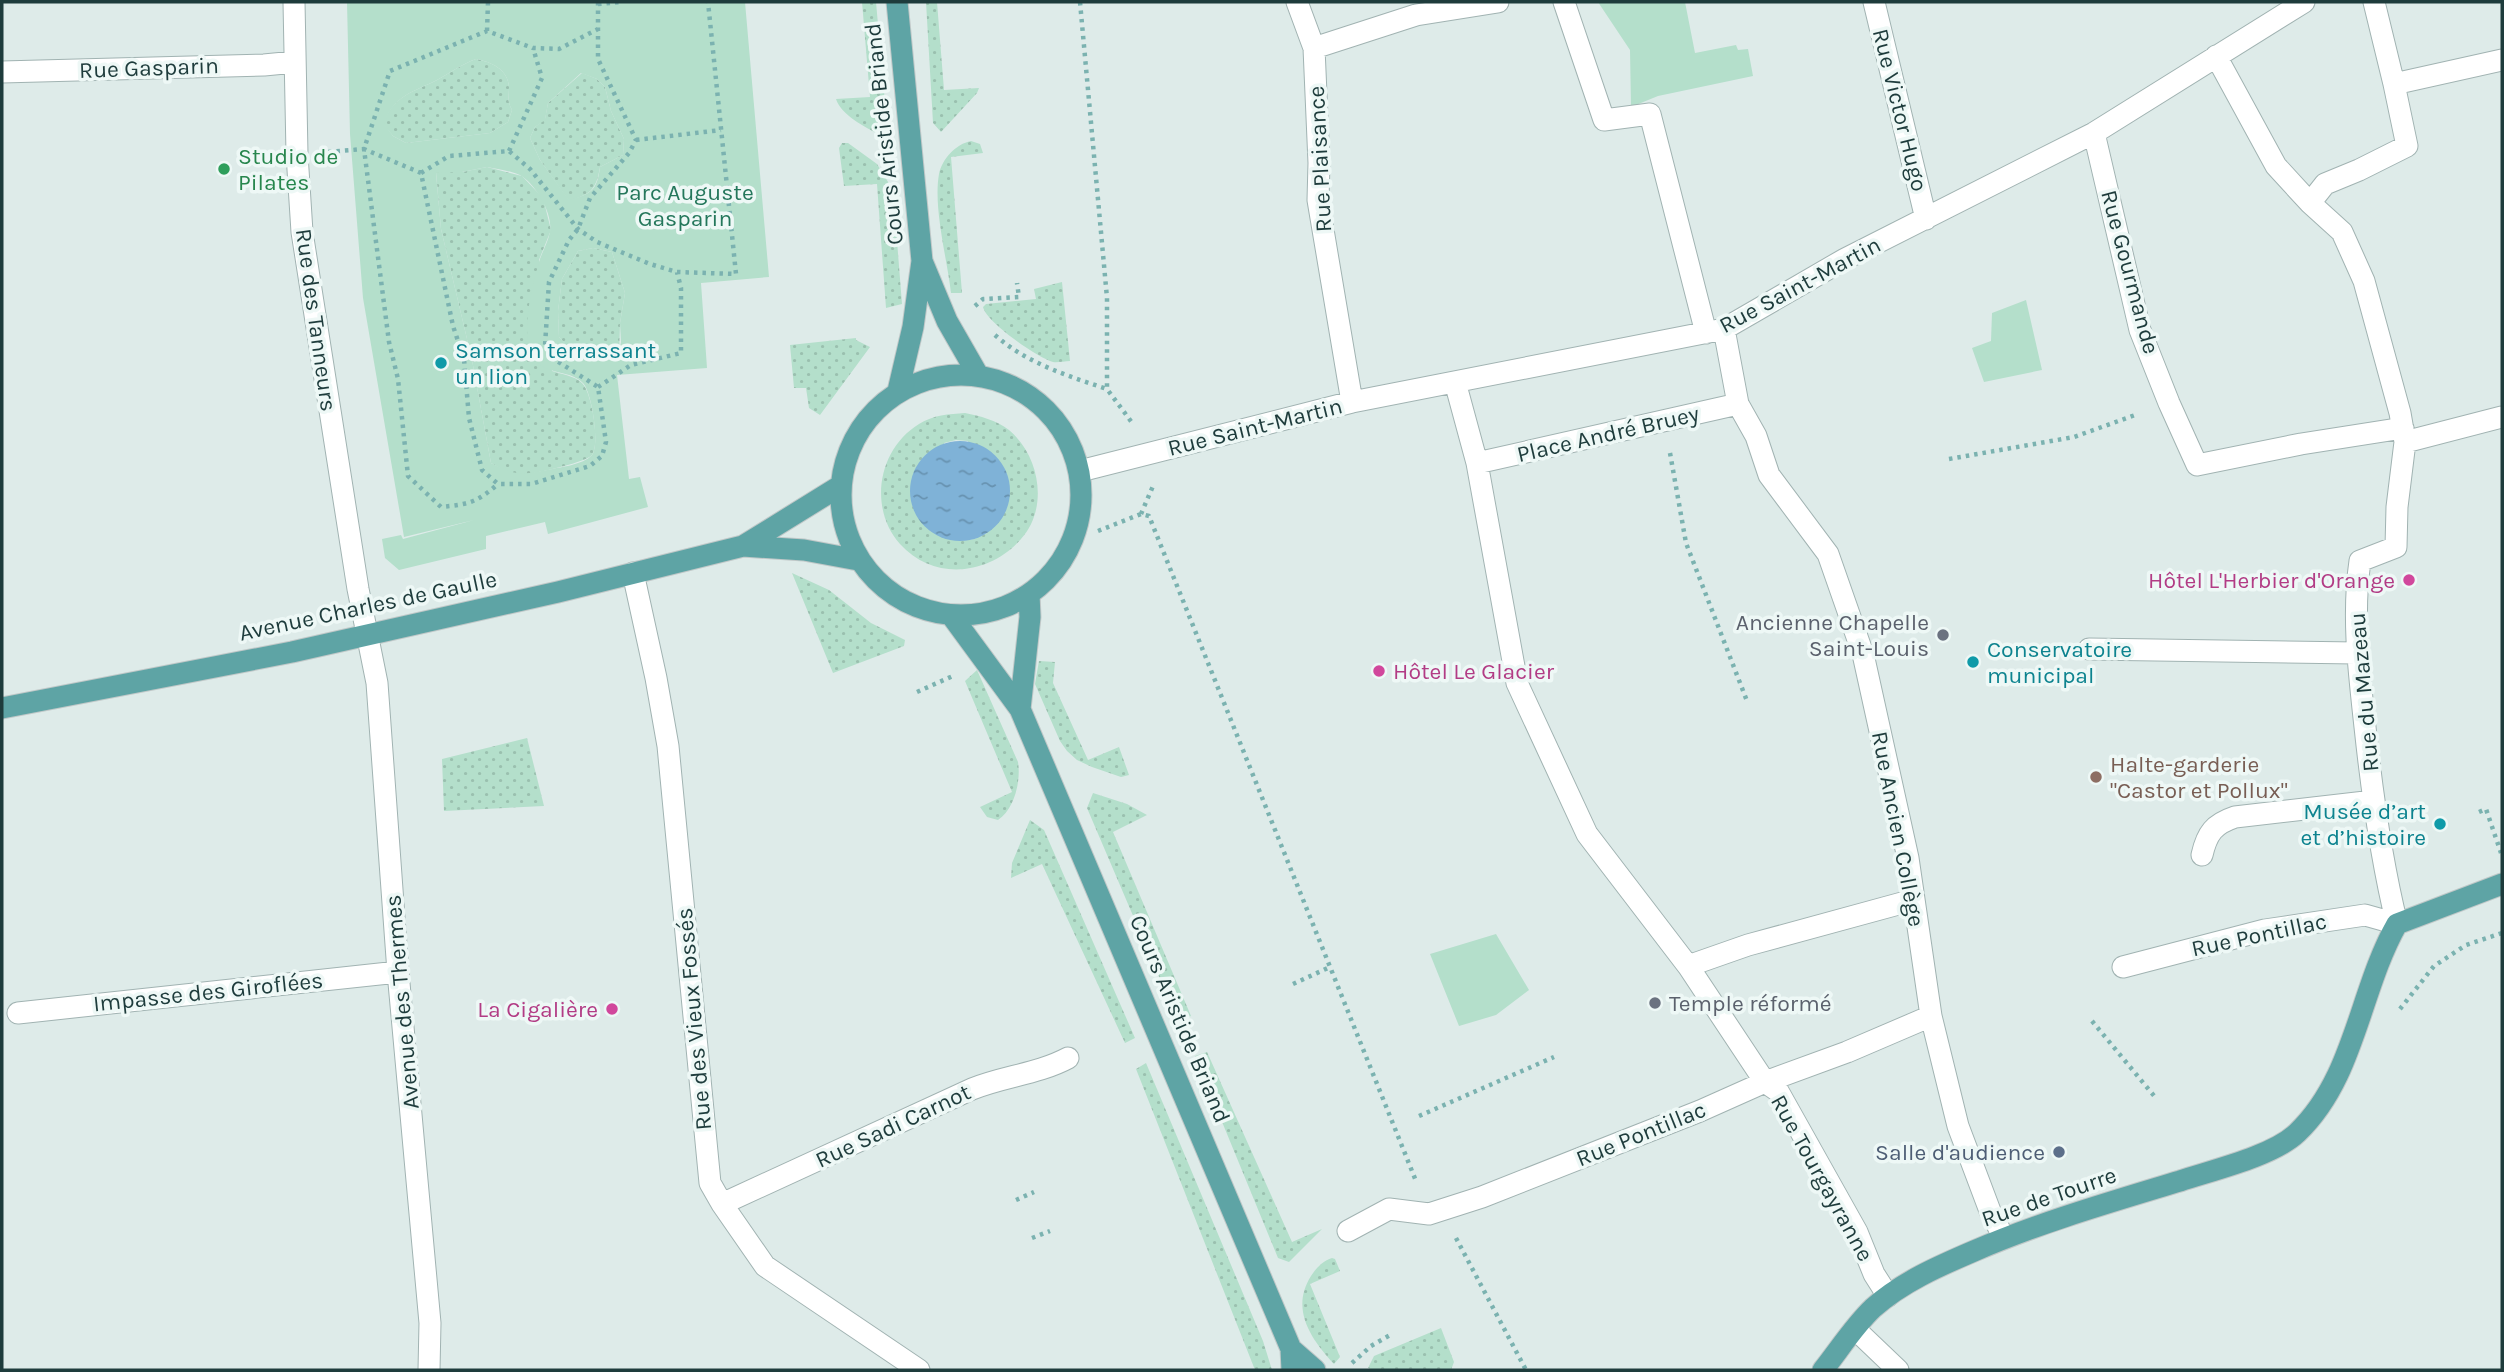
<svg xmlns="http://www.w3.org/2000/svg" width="2504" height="1372" viewBox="0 0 2504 1372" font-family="Karla,sans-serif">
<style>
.grass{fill:url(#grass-dots);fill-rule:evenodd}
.green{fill:#b4dfcb;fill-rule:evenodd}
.water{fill:url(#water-ripples)}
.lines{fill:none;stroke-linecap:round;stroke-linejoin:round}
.minor-casing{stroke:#a1b3b2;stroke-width:23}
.major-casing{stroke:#c0c8c8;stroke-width:23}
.path{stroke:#7bb2b0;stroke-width:4.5;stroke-dasharray:3.5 5;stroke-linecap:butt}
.minor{stroke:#fff;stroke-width:21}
.major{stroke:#5ea4a5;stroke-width:21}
.leisure-dot{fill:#2e9e5b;stroke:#eef8f6;stroke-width:2.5}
.culture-dot{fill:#0f9aa8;stroke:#eef8f6;stroke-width:2.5}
.hotel-dot{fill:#d1479c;stroke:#eef8f6;stroke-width:2.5}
.worship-dot{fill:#6b7280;stroke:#eef8f6;stroke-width:2.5}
.education-dot{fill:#8d6e63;stroke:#eef8f6;stroke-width:2.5}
.service-dot{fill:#5c6f8a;stroke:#eef8f6;stroke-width:2.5}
.labels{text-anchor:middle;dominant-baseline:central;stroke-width:7;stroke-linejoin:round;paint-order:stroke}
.street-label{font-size:23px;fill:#1e3c3c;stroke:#eef8f6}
.leisure-label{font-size:23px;fill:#27864d;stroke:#eef8f6;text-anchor:start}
.park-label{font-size:23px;fill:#24775b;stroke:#eef8f6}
.culture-label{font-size:23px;fill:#0d838f;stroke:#eef8f6;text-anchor:start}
.hotel-label{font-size:23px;fill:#b23c85;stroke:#eef8f6;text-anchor:end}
.worship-label{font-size:23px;fill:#5b616d;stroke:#eef8f6;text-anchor:end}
.education-label{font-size:23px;fill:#785e54;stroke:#eef8f6;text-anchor:start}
.service-label{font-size:23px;fill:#4e5e75;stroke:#eef8f6;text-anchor:end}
</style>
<defs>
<pattern id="grass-dots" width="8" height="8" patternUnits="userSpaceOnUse" patternTransform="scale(1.75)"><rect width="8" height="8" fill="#b4dfcb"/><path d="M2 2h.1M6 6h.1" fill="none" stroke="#9ac0af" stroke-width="1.8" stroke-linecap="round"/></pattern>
<pattern id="water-ripples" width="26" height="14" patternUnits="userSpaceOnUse" patternTransform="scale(1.75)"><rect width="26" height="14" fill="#7fb2d7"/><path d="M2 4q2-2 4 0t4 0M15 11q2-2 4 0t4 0" fill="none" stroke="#6792b0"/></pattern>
</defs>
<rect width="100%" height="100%" fill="#deebe9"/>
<!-- grass -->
<path class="grass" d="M862 2H876L887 125 885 131 880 135C865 127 841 115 836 99L870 97Z
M926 2H937L944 90 979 88 977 93 941 132 933 123Z
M476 59C491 62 508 69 509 87 509 97 507 101 512 110L508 122 490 133 406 143 393 136 383 124C393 96 413 92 437 80 450 73 462 64 476 59Z
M582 73 597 79 605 87 611 111 624 139 623 155 600 167C596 191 590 194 569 201L540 160 530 138 535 127 545 119 548 103Z
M971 141 980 144 983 153 951 157 962 293H951C947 258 933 208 939 174 942 159 956 144 971 141Z
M842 143H848L877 164 893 190 902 304 886 308 877 184 844 186 839 148Z
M487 167 522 176 543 198 551 230 539 260 552 371C561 374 575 376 582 383 592 392 601 447 591 456 583 463 527 476 516 475 509 474 499 467 491 463L472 360 441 229 436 172H462Z
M593 248 612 252 625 293 620 323 619 359 592 360 569 348 559 337 558 311 562 279 578 251Z
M1062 282 1070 361C1065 361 1057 363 1053 362 1038 358 986 322 983 307L986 304 1036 299 1034 289Z
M856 338V340L870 347 820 415 809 408 806 388H794L790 345Z
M965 413C980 416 996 420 1009 430 1040 456 1049 508 1021 539 990 575 934 582 900 544 868 508 878 449 919 424 933 415 949 414 965 413ZM956 440 968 441 987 533 974 539 959 541 944 443Z
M792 573 829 590 871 623 905 640 904 646 833 673Z
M1039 661 1055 662 1053 683 1088 760 1119 747 1129 775 1121 777 1092 767 1077 760 1067 751 1060 741 1035 684Z
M977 670 1018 762C1021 780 1015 809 998 820L987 817 980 807 1012 792 965 681Z
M527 738 544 806 444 811 442 759Z
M1093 793 1127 804 1147 815 1113 832 1191 1016 1178 1021 1087 808Z
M1030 820 1044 830 1135 1038 1125 1043 1042 864 1011 878 1012 863Z
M1207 1052 1292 1242 1322 1229 1289 1262 1278 1258 1195 1056Z
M1146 1063 1263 1341 1272 1370H1255L1136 1069Z
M1332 1258 1335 1259 1340 1271 1310 1284 1340 1357 1334 1364C1311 1339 1290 1309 1311 1276 1316 1268 1323 1261 1332 1258Z
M1441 1328 1454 1362 1451 1370H1374L1368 1368 1374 1356Z"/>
<!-- green -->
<path class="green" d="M347 2H745L769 277 701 283 707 368 617 375 629 479 640 477 648 507 548 534 545 522 486 536V549L399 570 385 558 382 539 401 535 403 539 474 520 404 537 363 298 350 134ZM476 59C491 62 508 69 509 87 509 97 507 101 512 110L508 122 490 133 406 143 393 136 384 124C393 96 413 92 437 80 450 73 462 64 476 59ZM581 73 597 79 605 87 611 111 624 139 623 155 600 167C597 191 591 194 569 200L540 160 530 138 535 127 545 120 548 103ZM487 167C497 169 514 171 523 177 537 187 553 214 550 232 548 242 542 252 539 262 532 288 522 324 530 351 539 377 569 368 583 383 592 393 600 445 592 455 583 465 560 467 547 470 519 475 517 476 491 463L472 360 441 229 436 173 462 172ZM593 248 612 252 625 293 620 323 621 342 618 359 592 360 569 348 559 337 558 311 562 279 578 251Z
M1598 2H1685L1695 53 1736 45 1738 50 1748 49 1753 76 1658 96 1631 107 1630 50Z
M2026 300 2042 370 1984 382 1972 348 1991 341 1992 313Z
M1496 934 1529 990 1496 1015 1459 1026 1430 954Z"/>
<!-- water -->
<path class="water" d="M910 491a50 50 0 1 1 100 0a50 50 0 1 1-100 0Z"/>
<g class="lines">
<defs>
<path id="minor" d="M294 2 297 154 302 232 358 589 377 683 398 972 430 1323 429 1370
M1297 2 1314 48 1319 163 1318 200 1352 402
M1564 2 1604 120 1650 114 1706 333
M1874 2 1926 219
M2374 2 2394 84 2502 60
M1314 48 1416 15 1498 2
M2 72 264 65 295 62
M2094 133 2140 330 2169 403 2197 465 2301 444 2403 428
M2310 203 2325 184 2359 170 2407 146 2394 84
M1724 329 1738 404 1756 436 1769 475 1828 554 1863 654 1908 858 1931 1016 1958 1126 1990 1211 2004 1238
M1455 382 1477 463 1517 683 1587 834 1688 966 1765 1082 1778 1091 1857 1232 1874 1274 1888 1296
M2405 442 2502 417
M1477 463 1738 404
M1080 471 1352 402 1724 329 1845 259 2094 133 2304 2
M633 573 656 678 668 746 710 1183 722 1204 765 1266 919 1370
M2089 649 2356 653
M2202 855C2207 833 2214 824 2235 817L2374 801
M1688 966 1748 945 1913 900
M2123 967 2265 930 2365 915 2397 924C2381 859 2372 793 2365 727 2359 672 2352 616 2360 561L2396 547 2397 507 2405 442 2400 413 2364 281 2342 232 2310 203 2276 166 2216 56
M18 1013 398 972
M722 1204 972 1089C1004 1076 1038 1074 1068 1058
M1348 1231 1389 1209 1429 1214 1482 1197 1700 1111 1765 1082 1847 1052 1931 1016
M1855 1329 1898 1370"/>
<path id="major" d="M897 2 922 261 913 327 898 391
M922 261 947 321 978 375
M841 495a120 120 0 1 1 240 0a120 120 0 1 1-240 0Z
M743 546 840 486
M951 615 1020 709 1291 1349 1292 1370
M2 708 292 652 558 592 743 546 804 550 858 560
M1020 709 1030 617 1029 594
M1291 1349 1315 1370
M1823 1370C1839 1350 1854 1326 1873 1308 1902 1282 1939 1266 1974 1251 2041 1222 2111 1202 2180 1181 2213 1170 2273 1156 2297 1133 2355 1078 2359 991 2397 924L2502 884"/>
</defs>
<!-- minor casing -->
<use href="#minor" class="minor-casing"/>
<!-- major casing -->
<use href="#major" class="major-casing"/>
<!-- path -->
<path class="path" d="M598 2V59L636 140 629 153 590 198 578 229 569 240 549 282 545 346 557 361 598 387 606 442 602 456 590 466 531 484H498L482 470 469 418 464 359 453 326 421 173 364 149 390 71 487 31 533 48 559 49 598 29
M1080 2 1107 298V389L1133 424
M598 4 621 2
M487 31 488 2
M636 140 721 130
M509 151 542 78 533 48
M328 152 364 149 389 342 398 379 408 476 441 507C469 504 476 503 498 484
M421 173 449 156 509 151 530 169 578 229 597 242 650 264 677 272 736 274 708 2
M975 306 983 299 1019 297 1017 283
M995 335C1026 363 1068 376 1107 389
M598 387 631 365 681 353V288L677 272
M1670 453 1686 543 1747 701
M1949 459 2074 437 2138 414
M1141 514 1153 486
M1098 531 1141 514 1149 516 1416 1181
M917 692 955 675
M2479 812 2486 809 2501 853
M1293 984 1330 967
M2400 1009 2434 966 2466 945 2502 933
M2092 1021 2155 1097
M1419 1116 1554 1057
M1016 1200 1034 1192
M1032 1238 1050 1231
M1456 1238 1526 1370
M1352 1363 1371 1346 1392 1334"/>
<!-- minor -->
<use href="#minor" class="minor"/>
<!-- major -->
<use href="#major" class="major"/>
</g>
<!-- markers -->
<circle class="leisure-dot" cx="224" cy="169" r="7"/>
<g class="culture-dot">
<circle cx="441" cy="363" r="7"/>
<circle cx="1973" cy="662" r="7"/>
<circle cx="2440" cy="824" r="7"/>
</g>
<g class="hotel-dot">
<circle cx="2409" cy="580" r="7"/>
<circle cx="1379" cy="671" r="7"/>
<circle cx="612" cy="1009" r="7"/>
</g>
<g class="worship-dot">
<circle cx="1943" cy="635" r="7"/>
<circle cx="1655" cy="1003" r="7"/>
</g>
<circle class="education-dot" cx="2096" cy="777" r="7"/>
<circle class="service-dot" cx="2059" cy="1152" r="7"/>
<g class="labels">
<!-- street labels -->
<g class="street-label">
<text transform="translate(149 68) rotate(-2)">Rue Gasparin</text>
<text transform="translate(1900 110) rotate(76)">Rue Victor Hugo</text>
<text transform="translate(884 134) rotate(-96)">Cours Aristide Briand</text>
<text transform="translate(1320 159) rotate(-93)">Rue Plaisance</text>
<text transform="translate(2130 272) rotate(75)">Rue Gourmande</text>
<text transform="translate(1800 285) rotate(-28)">Rue Saint-Martin</text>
<text transform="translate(316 320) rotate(82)">Rue des Tanneurs</text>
<text transform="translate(1255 427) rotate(-14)">Rue Saint-Martin</text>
<text transform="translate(1608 434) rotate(-13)">Place André Bruey</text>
<text transform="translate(368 606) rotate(-12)">Avenue Charles de Gaulle</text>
<text transform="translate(2364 692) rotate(-95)">Rue du Mazeau</text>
<text transform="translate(1898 829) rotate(79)">Rue Ancien Collège</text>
<text transform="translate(2259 935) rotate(-12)">Rue Pontillac</text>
<text transform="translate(208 992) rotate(-6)">Impasse des Giroflées</text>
<text transform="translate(402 1002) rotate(-95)">Avenue des Thermes</text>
<text transform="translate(694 1019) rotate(-95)">Rue des Vieux Fossés</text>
<text transform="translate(1180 1019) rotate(67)">Cours Aristide Briand</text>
<text transform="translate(893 1126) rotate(-25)">Rue Sadi Carnot</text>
<text transform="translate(1641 1134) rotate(-22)">Rue Pontillac</text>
<text transform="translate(1822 1178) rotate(61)">Rue Tourgayranne</text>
<text transform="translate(2049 1197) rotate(-19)">Rue de Tourre</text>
</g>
<!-- leisure labels -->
<g class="leisure-label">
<text x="238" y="156">Studio de<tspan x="238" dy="26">Pilates</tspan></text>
</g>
<!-- park labels -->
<g class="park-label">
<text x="685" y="192">Parc Auguste<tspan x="685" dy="26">Gasparin</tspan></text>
</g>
<!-- culture labels -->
<g class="culture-label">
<text x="455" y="350">Samson terrassant<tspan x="455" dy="26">un lion</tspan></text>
<text x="1987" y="649">Conservatoire<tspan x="1987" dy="26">municipal</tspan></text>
<text x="2426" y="811" text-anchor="end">Musée d’art<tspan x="2426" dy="26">et d’histoire</tspan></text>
</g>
<!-- hotel labels -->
<g class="hotel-label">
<text x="2395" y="580">Hôtel L'Herbier d'Orange</text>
<text x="1393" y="671" text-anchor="start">Hôtel Le Glacier</text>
<text x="598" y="1009">La Cigalière</text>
</g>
<!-- worship labels -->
<g class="worship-label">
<text x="1929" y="622">Ancienne Chapelle<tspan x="1929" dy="26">Saint-Louis</tspan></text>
<text x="1669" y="1003" text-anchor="start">Temple réformé</text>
</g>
<!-- education labels -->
<g class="education-label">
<text x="2110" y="764">Halte-garderie<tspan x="2110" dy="26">"Castor et Pollux"</tspan></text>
</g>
<!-- service labels -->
<g class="service-label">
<text x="2045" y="1152">Salle d'audience</text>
</g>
</g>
<!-- border -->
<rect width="2504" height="1372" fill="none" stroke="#1e3c3c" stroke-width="7"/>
</svg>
